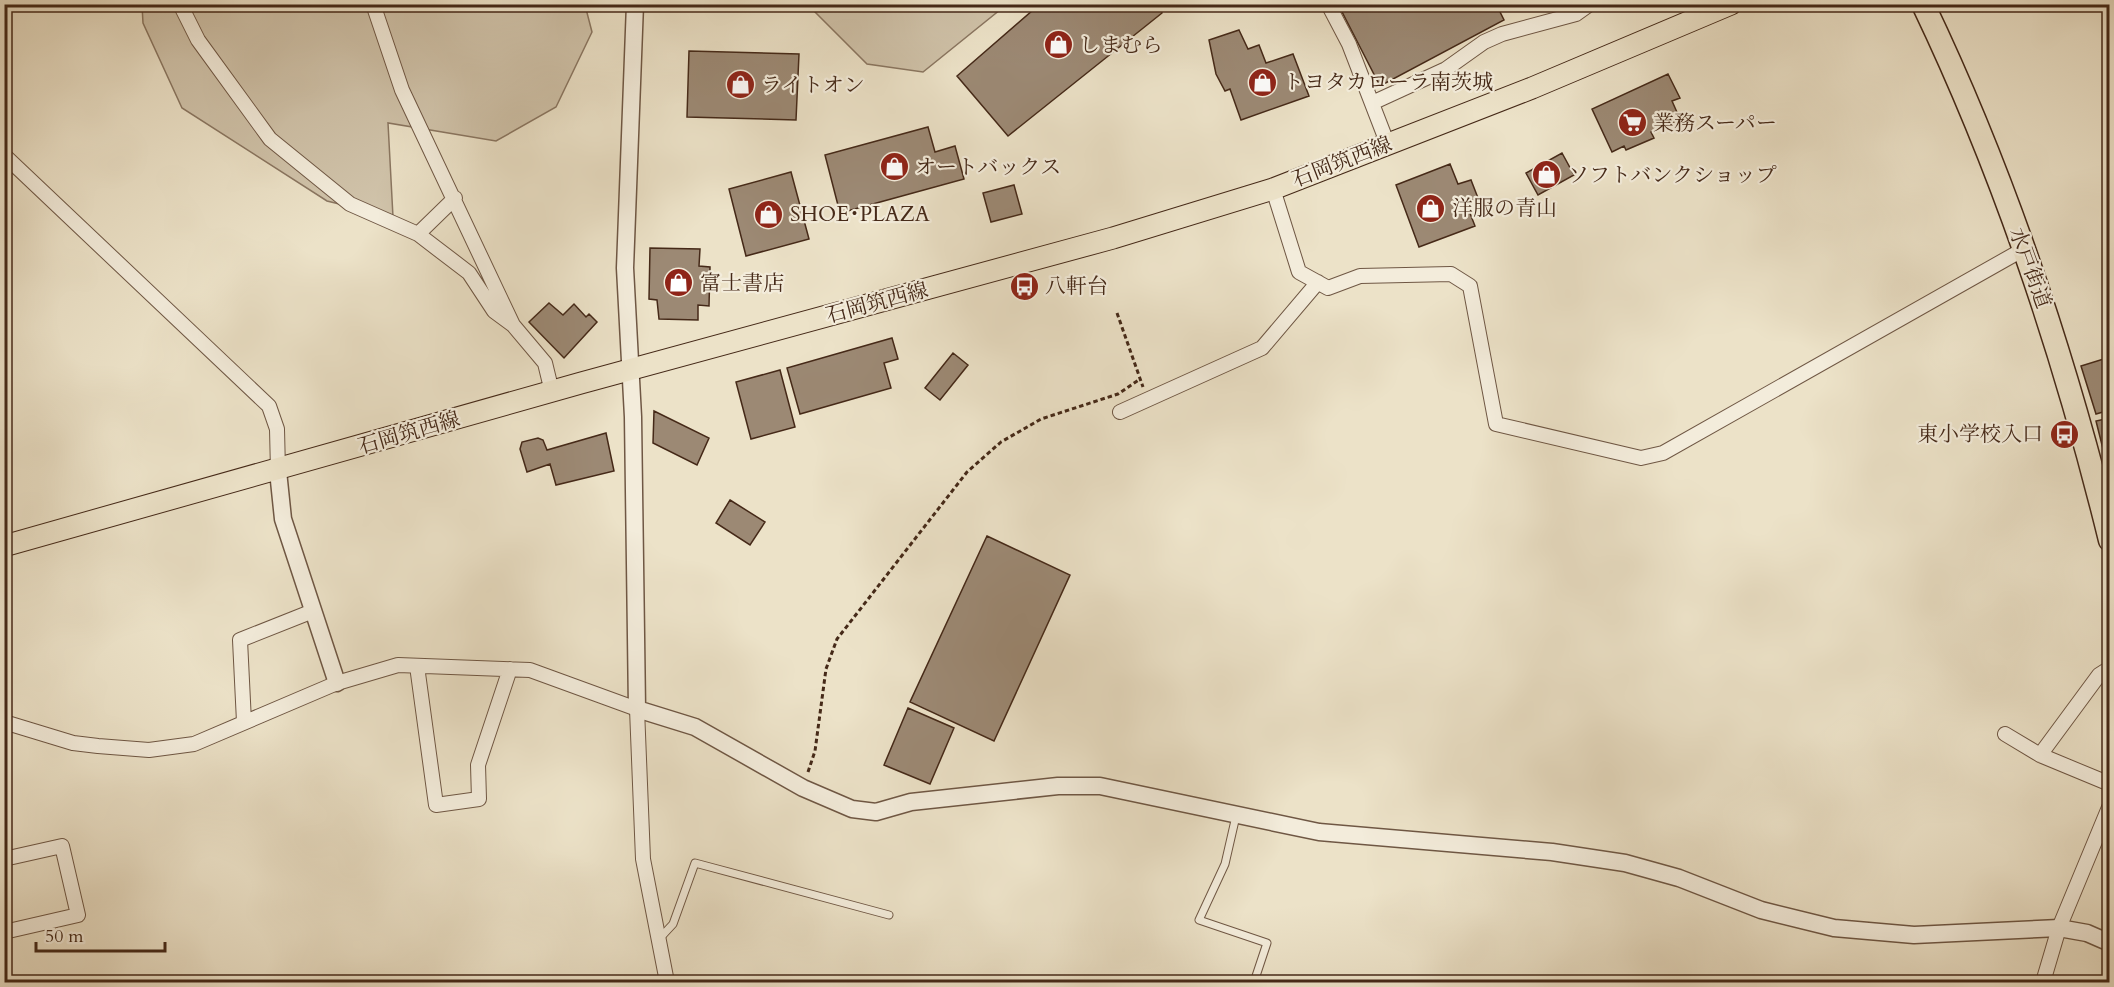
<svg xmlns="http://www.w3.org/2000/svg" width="2114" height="987" viewBox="0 0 2114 987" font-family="Cardo,'Noto Serif JP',serif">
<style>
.green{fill:#d0c3aa;stroke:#8a7661;stroke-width:1.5}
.building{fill:#9c8974;stroke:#452918;stroke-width:1.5}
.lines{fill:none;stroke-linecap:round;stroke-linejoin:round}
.service-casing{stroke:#6f5744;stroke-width:9}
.minor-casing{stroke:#6f5744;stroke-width:16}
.tertiary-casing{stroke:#6f5744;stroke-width:19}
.primary-casing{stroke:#452918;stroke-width:23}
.trunk-casing{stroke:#452918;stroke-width:25}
.path{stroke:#452918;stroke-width:3;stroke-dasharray:4.5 3;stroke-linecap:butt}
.service{stroke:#f3ecdb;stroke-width:7}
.minor{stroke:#f3ecdb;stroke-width:14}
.tertiary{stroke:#f3ecdb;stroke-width:16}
.primary{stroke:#ece2c8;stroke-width:21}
.trunk{stroke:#ece2c8;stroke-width:22}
.labels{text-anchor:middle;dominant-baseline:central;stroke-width:4.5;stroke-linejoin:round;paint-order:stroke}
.poi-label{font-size:21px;fill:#452918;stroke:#f3ecdb;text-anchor:start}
.street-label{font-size:21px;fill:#452918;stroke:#f3ecdb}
</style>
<rect width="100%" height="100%" fill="#ece2c8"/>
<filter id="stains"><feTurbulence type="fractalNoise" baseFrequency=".00333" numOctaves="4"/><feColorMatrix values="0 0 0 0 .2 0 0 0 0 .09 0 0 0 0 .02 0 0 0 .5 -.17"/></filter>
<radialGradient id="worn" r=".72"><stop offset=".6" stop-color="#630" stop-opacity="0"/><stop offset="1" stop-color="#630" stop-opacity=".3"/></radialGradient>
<!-- green -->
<path class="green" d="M142 5H585L592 32 556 107 496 141 388 123 393 217 327 201 182 108 143 23Z
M808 5H1006L923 72 867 64Z"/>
<!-- building -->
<path class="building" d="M1040 4H1161L1162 13 1008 136 957 76Z
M1338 4H1496L1504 20 1380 86Z
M1239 30 1248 49 1259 45 1266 63 1293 54 1309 96 1241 120 1230 89 1225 91 1216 74 1209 40Z
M689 51 799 54 796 120 687 117Z
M1668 74 1680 98 1672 101 1680 119 1651 132 1654 138 1626 150 1624 146 1612 152 1592 109Z
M928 127 935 152 955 146 964 179 840 213 825 155Z
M1562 153 1574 175 1538 195 1526 173Z
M1450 164 1458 184 1471 180 1478 198 1466 203 1475 226 1419 247 1396 185Z
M791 172 809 239 746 256 729 189Z
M1014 185 1022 214 991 222 983 193Z
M650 248 700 249 699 266 710 267 709 306 698 305V320L659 319 657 300 649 299Z
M549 303 563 315 574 304 586 317 589 314 597 322 564 358 529 322Z
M892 338 898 359 884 363 891 388 800 414 787 368Z
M953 353 968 365 940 400 925 388Z
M2110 357V410L2096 414 2081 366Z
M780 370 795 427 751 439 736 382Z
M654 411 709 438 697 465 653 443Z
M2110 418V455L2105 457 2096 421Z
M606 433 614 471 556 485 550 464 527 472 520 449 522 442 538 438 543 440 547 450Z
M730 500 765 522 750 545 716 523Z
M987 536 1070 575 994 741 910 702Z
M908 708 954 728 930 784 884 765Z"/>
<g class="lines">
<defs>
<path id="service" d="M1236 816 1225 864 1199 920 1267 943 1254 982
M660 938 673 924 695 863 889 915"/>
<path id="minor" d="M180 4 198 40 270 139 350 204 418 234 469 273 494 311 513 325
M373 4 402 90 513 325 545 363 552 392
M1328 4 1349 44 1388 145
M1372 103 1446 69 1484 42 1502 34 1576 14 1590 4
M4 155 269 406 277 429 278 471
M1273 189 1299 272 1328 288 1360 276 1451 274 1470 286 1496 424 1641 458 1663 453 2024 249
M418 234 455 198
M1120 412 1262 348 1318 282
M417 666 436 805 479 799 478 765 510 669
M4 722 73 743 98 746 149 750 194 744 337 683 398 665 530 670 637 709 643 859 667 982
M244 722 240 640 308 613
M2005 734 2040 755 2110 784
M2040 755 2099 675 2110 668
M4 859 62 846 78 915 4 932
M2043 982 2059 928 2110 805"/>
<path id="tertiary" d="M635 4 625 268 633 417 637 709 695 727 803 788 852 809 876 812 911 802 1058 786H1100L1319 832 1552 852 1625 863 1679 878 1761 910 1834 928 1914 935 2059 928 2087 933 2110 943
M278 471 283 519 337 683"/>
<path id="primary" d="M4 546 581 383 1113 238 1273 189 1532 88 1731 4"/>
<path id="trunk" d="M1923 4C2005 175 2065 357 2110 540"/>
</defs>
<!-- service casing -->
<use href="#service" class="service-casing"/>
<!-- minor casing -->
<use href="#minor" class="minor-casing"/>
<!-- tertiary casing -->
<use href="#tertiary" class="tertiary-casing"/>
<!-- primary casing -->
<use href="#primary" class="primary-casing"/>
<!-- trunk casing -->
<use href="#trunk" class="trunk-casing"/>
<!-- path -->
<path class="path" d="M1117 313 1143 387
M808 772 815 751 826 669 837 639 967 472 1001 442 1041 419 1118 394 1140 379"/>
<!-- service -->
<use href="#service" class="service"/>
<!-- minor -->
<use href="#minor" class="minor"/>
<!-- tertiary -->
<use href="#tertiary" class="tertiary"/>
<!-- primary -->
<use href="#primary" class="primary"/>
<!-- trunk -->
<use href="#trunk" class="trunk"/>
</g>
<!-- icons -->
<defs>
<symbol id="shop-disc" viewBox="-11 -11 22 22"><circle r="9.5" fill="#8f2418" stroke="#f3ecdb"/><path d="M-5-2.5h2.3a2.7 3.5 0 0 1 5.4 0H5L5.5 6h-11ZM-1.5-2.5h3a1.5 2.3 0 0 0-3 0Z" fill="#fff"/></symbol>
<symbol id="supermarket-disc" viewBox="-11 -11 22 22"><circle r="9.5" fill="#8f2418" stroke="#f3ecdb"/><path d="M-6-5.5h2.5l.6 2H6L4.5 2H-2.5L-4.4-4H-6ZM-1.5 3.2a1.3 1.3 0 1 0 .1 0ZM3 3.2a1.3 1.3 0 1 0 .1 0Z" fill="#fff"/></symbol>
<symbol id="bus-disc" viewBox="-11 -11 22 22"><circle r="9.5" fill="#8f2418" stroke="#f3ecdb"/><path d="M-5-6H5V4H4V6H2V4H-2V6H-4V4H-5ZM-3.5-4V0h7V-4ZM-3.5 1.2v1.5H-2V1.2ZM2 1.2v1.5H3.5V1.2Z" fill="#fff"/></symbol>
</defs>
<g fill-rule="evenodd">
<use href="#shop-disc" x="1042" y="28" width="33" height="33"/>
<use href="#shop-disc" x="1246" y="66" width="33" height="33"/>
<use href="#shop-disc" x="724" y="68" width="33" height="33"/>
<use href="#supermarket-disc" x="1616" y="106" width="33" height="33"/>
<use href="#shop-disc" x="878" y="150" width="33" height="33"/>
<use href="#shop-disc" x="1530" y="158" width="33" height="33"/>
<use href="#shop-disc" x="1414" y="192" width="33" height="33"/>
<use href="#shop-disc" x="752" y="198" width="33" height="33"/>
<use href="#shop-disc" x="662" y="266" width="33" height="33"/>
<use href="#bus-disc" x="1008" y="270" width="33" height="33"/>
<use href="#bus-disc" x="2048" y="418" width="33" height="33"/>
</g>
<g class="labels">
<!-- poi labels -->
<g class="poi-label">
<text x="1079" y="45">しまむら</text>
<text x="1283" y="82">トヨタカローラ南茨城</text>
<text x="761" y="85">ライトオン</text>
<text x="1653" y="123">業務スーパー</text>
<text x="915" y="167">オートバックス</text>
<text x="1568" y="175">ソフトバンクショップ</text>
<text x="1452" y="208">洋服の青山</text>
<text x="790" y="214">SHOE･PLAZA</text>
<text x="700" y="283">富士書店</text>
<text x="1045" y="286">八軒台</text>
<text x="2043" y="434" text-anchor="end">東小学校入口</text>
</g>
<!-- street labels -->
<g class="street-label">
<text transform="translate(1342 162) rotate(-21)">石岡筑西線</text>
<text transform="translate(2030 268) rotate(70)">水戸街道</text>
<text transform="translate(877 303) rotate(-15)">石岡筑西線</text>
<text transform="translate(409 433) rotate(-16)">石岡筑西線</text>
</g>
</g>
<!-- margin -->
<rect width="2114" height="987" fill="none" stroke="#ece2c8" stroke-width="24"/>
<rect x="6" y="6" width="2102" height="975" fill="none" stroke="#452918" stroke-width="3"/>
<rect x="12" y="12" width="2090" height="963" fill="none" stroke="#452918" stroke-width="1.5"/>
<!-- scale -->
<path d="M36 942v9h129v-9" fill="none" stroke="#452918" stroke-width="3"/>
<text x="45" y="942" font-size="18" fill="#452918" stroke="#f3ecdb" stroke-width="4.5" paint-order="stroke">50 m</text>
<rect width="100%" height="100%" filter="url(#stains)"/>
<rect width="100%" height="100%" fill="url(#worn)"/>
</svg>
